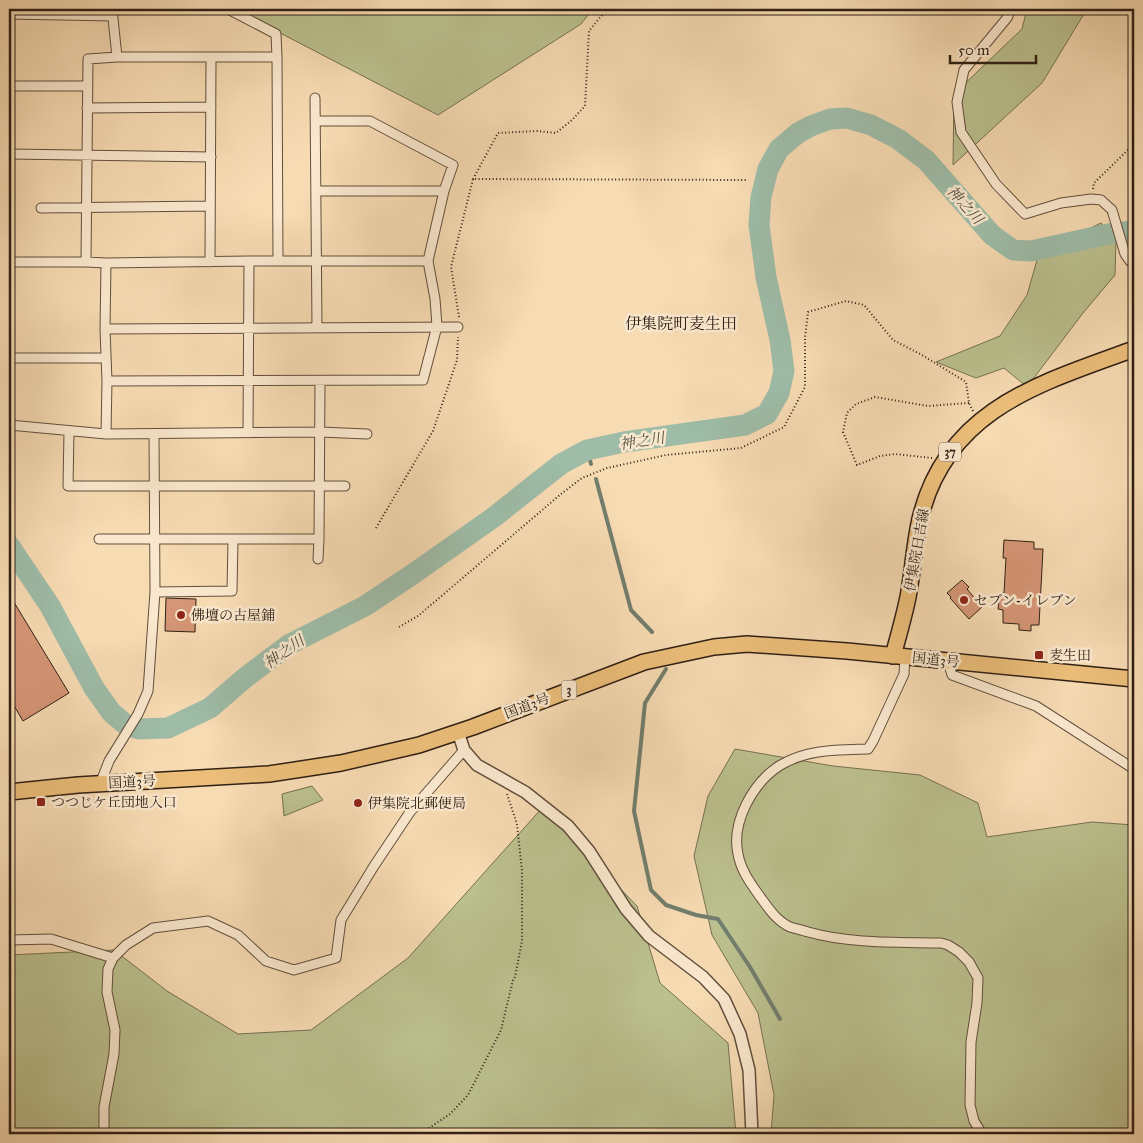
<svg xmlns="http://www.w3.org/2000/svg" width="1143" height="1143" viewBox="0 0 1143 1143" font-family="'IM FELL Great Primer','Noto Serif JP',serif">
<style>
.green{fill:#bbc08e;stroke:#757052}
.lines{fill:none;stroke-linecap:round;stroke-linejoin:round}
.stream{stroke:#727e6d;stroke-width:4}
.river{stroke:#9ebca8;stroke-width:21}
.building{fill:#d69677;stroke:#2f2015}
.minor-casing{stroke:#614f3c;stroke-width:11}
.tertiary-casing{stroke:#614f3c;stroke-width:14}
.primary-casing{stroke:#2f2015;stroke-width:18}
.trunk-casing{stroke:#2f2015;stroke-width:18}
.path{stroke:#2f2015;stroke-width:2;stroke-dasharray:1 2.5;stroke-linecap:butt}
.minor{stroke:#fae8ce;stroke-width:9}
.tertiary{stroke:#fae8ce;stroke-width:11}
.primary{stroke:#ecbe7a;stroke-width:15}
.trunk{stroke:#ecbe7a;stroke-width:15}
.poi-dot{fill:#8f2418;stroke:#fae8ce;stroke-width:2}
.labels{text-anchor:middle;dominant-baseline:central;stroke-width:5;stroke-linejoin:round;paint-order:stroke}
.shield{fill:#fae8ce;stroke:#6c5c4c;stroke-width:1}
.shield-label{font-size:12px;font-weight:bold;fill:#2f2015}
.street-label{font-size:14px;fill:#2f2015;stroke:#fae8ce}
.poi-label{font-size:14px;fill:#2f2015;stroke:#fae8ce;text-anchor:start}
.water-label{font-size:15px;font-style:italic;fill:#504f41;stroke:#fae8ce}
.quarter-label{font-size:16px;fill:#2f2015;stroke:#fae8ce}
</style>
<rect width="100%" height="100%" fill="#f7dbb3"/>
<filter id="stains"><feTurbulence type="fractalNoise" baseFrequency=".004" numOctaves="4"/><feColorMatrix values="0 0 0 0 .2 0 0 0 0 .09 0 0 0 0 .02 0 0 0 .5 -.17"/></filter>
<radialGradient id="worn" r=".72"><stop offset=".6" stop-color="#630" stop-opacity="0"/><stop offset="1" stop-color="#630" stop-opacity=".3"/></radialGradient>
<!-- green -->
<path class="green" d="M234 9H593L581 24 438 115Z
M1027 9H1087L1042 83 953 165 954 94 1022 29Z
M1101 223 1116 240 1115 275 1083 313 1027 387 1004 368 976 378 936 362 1000 336 1027 295 1039 253Z
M735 749 833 766 920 775 978 803 987 837 1092 822 1134 825V1134H771L774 1095 758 1013 712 935 694 856 708 796Z
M312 786 323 800 284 816 282 794Z
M542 808 637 906 660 983 728 1043 736 1134H9V955L114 950 167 991 238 1034 311 1030 408 958Z"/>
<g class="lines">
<!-- stream -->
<path class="stream" d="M587 450 591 464
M596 479 631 610 652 632
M666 669 645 703 634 811 651 890 666 905 696 915 718 919 750 967 780 1019"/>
<!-- river -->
<path class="river" d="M9 545 50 606 94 688 111 712 126 725 139 729 168 728 210 708 246 677 290 644 365 606 413 574 494 517 561 464 587 450 624 442 745 425 767 414 779 393 784 371 780 340 766 277 759 225 761 197 768 169 779 149 798 133 811 126 830 119 847 118 871 125 898 139 926 160 992 235 1013 250 1031 251 1113 233 1134 231"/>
</g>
<!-- building -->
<path class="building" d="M1004 540 1034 542V549H1043L1039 625H1031V631L1019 630V624L1003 623V610L998 609 1000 593H1004L1006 558H1003Z
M962 580 969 587 967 589 982 607 969 619 950 598 951 597 947 593Z
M9 594 69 693 23 721 9 697Z
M166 598 196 599 195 632 165 631Z"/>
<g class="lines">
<defs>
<path id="minor" d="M112 9 117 57
M228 9 276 34 277 57 278 261
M1011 9 1007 18 964 70 957 102 961 132 996 184 1025 214 1061 203 1091 199 1101 200 1112 210 1125 254 1130 261 1134 263
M9 14 113 16
M9 86H87
M315 98 317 327
M87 108 211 107
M9 154 211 157
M317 191H444
M41 208 210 206
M9 262H86
M210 262 211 58
M106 263 249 261
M105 329 458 327
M9 358H105
M107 381 423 380 437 326 435 299 428 261 444 191 453 165 370 121H315
M9 425 106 434 320 432 367 434
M69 431 68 486H345
M248 433 249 261H428
M106 434 107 381 105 329 106 263 86 262 88 59 117 57H277
M99 539H319L320 381
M318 559 319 539
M155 592 232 591 233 540
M905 657 904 674 873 741 868 749C838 750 806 749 779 766 753 783 731 822 738 854 741 871 751 884 761 898 769 909 777 921 790 927 796 929 803 930 808 932 851 944 897 942 941 943L948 945 959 952 969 962 978 978 977 1003 971 1042 970 1105 974 1121 982 1134
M948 662 952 675 1036 706 1134 769
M100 784 109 761 138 714 148 691 155 592 154 434
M9 940 51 939 113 958
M104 1134V1107L114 1054 115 1030 107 992 108 969 113 958 126 945 153 928 208 921 238 935 266 961 294 970 336 958 341 920 374 866 410 812 464 750"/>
<path id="tertiary" d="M458 732 464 750 477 765 525 792 568 826 589 851 626 909 649 936 703 977 724 999 740 1034 749 1070 752 1134"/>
<path id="primary" d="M893 656C898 637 904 617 908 597 913 571 914 545 920 519 946 409 1041 383 1134 349"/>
<path id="trunk" d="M9 792 78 785 269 774 341 763 419 745 473 727 644 662 714 647 747 644 847 651 1134 679"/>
</defs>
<!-- minor casing -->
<use href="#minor" class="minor-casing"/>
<!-- tertiary casing -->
<use href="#tertiary" class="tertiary-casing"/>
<!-- primary casing -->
<use href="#primary" class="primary-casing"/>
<!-- trunk casing -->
<use href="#trunk" class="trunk-casing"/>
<!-- path -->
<path class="path" d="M473 179 498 133 537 131 556 133 572 120 585 106 589 31 607 9
M1093 189 1094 183 1134 144
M459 317 451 267 473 179 747 180
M932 458 895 454 880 456 857 465 843 432 847 413 856 404 875 397 928 406 969 403
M376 528 433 431 457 360 458 337
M399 627 418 616 561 494 582 478 607 468 666 455 741 448 784 427 805 387V338L808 312 846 301 864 305 893 340 922 355 966 382 969 403 973 411
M349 1134 426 1130 450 1114 468 1095 501 1030 513 980 515 977 522 941V871L517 824 507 794"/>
<!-- minor -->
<use href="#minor" class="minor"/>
<!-- tertiary -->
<use href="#tertiary" class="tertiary"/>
<!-- primary -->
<use href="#primary" class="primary"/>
<!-- trunk -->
<use href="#trunk" class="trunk"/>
</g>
<!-- markers -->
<g class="poi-dot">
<circle cx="964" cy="600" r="5"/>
<circle cx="181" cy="615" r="5"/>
<rect x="1034" y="650" width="10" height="10" rx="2.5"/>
<rect x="36" y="797" width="10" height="10" rx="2.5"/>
<circle cx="358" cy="803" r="5"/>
</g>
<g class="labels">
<!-- shield labels -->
<g class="shield">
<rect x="939" y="442.5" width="22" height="19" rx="4"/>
<rect x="561.5" y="680.5" width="15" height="19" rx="4"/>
</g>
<g class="shield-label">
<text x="950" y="452">37</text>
<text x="569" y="690">3</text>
</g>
<!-- street labels -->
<g class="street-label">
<text transform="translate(917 550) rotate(-80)">伊集院日吉線</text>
<text transform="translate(936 660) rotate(6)">国道3号</text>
<text transform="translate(527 706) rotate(-21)">国道3号</text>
<text transform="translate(132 782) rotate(-3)">国道3号</text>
</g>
<!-- poi labels -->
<g class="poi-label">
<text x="974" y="600">セブン-イレブン</text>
<text x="191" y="615">佛壇の古屋鋪</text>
<text x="1049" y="655">麦生田</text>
<text x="51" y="802">つつじケ丘団地入口</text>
<text x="368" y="803">伊集院北郵便局</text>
</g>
<!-- water labels -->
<g class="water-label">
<text transform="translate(965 205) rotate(48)">神之川</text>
<text transform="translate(642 441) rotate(-9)">神之川</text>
<text transform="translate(284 652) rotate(-35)">神之川</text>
</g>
<!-- quarter labels -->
<g class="quarter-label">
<text x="681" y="323">伊集院町麦生田</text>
</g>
</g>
<!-- margin -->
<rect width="1143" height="1143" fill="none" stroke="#f7dbb3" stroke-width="30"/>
<rect x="10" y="10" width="1123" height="1123" fill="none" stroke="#2f2015" stroke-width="2.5"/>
<rect x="15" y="15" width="1113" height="1113" fill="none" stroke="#2f2015"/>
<!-- scale -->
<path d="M950 55v8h86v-8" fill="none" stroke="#2f2015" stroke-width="2.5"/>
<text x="958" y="55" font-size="15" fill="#2f2015" stroke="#fae8ce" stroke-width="4" paint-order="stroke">50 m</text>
<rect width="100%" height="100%" filter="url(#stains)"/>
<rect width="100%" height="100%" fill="url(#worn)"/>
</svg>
